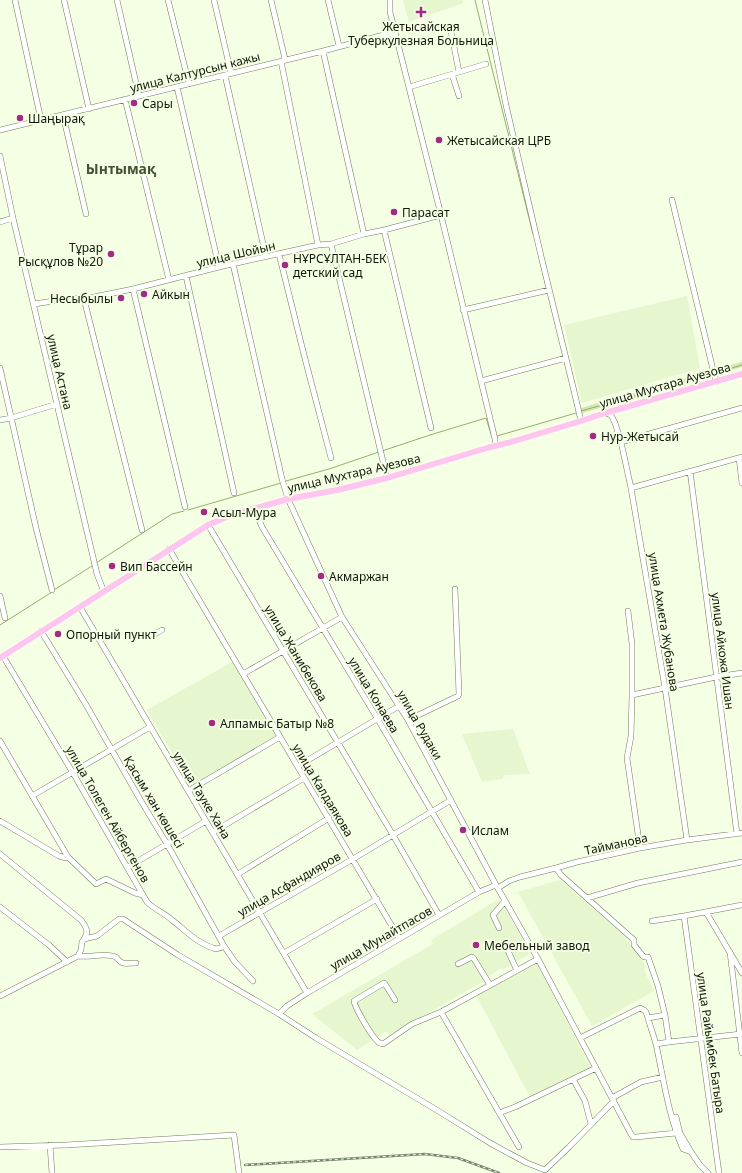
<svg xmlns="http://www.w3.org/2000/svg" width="742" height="1173" viewBox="0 0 742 1173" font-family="'Noto Sans',sans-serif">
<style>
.built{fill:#e6f6ce}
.green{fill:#d2e6b0}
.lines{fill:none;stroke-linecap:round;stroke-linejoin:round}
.stream{stroke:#97af6c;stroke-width:1}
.minor-casing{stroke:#717c5e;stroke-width:6}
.major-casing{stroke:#fff;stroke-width:7}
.minor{stroke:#fff;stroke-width:5}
.major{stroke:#fec5ee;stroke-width:6}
.rail-casing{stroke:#7c8471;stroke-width:2.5}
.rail{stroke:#f4ffe4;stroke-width:1;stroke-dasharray:3;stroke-linecap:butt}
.poi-dot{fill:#9f2b85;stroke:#f4ffe4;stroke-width:1.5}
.labels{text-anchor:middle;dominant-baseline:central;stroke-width:4;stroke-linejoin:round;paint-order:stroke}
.poi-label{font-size:12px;fill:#12160b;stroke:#f4ffe4;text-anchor:start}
.street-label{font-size:12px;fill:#12160b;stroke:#f4ffe4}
.quarter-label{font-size:14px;font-weight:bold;fill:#465034;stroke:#f4ffe4}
</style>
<rect width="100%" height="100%" fill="#f4ffe4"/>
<!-- built -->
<path class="built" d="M403 0H463V3L409 22Z
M687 296 700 368 582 403 564 325Z
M234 661 278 737 192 787 147 710Z
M513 729 530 774 504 775 502 779 482 782 462 734Z
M560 880 622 934 641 958 646 967 644 970 654 991 592 1026 518 892Z
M499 899 529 950 528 955 502 970 501 968 492 974 486 980 389 1035 386 1031 357 1050 312 1014 433 944 431 940Z
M537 964 591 1068 530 1097 476 995Z"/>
<!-- green -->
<path class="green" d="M742 362V367L582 413 581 408Z"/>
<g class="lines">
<!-- stream -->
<path class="stream" d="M475 0 533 234
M716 373 742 365
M581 411 713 374
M497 436 576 413
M382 451 430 435 486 418 492 437
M286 481 329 469 379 452
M188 510 281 483
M96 563 172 514 184 511
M54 590 92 566
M0 625 52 592"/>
<defs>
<path id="minor" d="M15 0 41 120
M64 0 89 109
M117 0 139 96
M168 0 189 84
M214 0 231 73
M271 0 285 59
M328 0 339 46
M390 0V12L441 215 495 439V446
M485 0 506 105 541 256 574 391 581 421
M450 26 459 72
M323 51 364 234
M281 61 318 245
M452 74 459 96
M225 75 266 257
M177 87 219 267
M409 87 486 64
M125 99 169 280
M63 115 86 214
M0 130 323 51 395 32
M0 156 13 218 97 574 104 592
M672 200 716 382
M0 222 13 218
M384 230 431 428
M331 244 387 478
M279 254 303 351 331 458
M233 264 282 479 288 499 342 617 408 720 496 885 538 959 631 1134 633 1137H636L676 1133
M186 276 234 493
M133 289 185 507
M84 299 142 530
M34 304 73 298 84 299 133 289 219 267 318 245 331 244 364 234 384 230 441 215
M463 310 549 290
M0 368 36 528 52 590
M481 381 566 358
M605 413 611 415 615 423 621 442 631 488 665 688 687 840
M0 420 11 418 57 404
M621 442 742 408
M739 458 742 483
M690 471 737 834
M631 488 742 457
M254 508 262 527 377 718 479 892
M208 525 393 835 439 915
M169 549 399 938
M0 596 5 618
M80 607 307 993
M628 611 632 644V695L631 736 627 758 640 848
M41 631 85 703 141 801 167 844 224 946 235 962 253 981
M153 635 162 630
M3 656 73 773 147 902C154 909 164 913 172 920 185 930 197 943 213 948 217 950 221 948 224 946
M243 674 342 617
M632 695 716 677 742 673
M408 720 458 696 459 694 455 589
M0 741 68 857 96 884 106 879 135 893 143 895
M298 766 399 706
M188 791 280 737
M32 796 150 727
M0 821 59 856 66 858 68 857
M213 832 304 778
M0 854 81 920C88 929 89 933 82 942L81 950 78 956 0 996
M128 867 206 821
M556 868 561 875 634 940V945L643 956 644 957H648L658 986 665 1015 669 1042 656 1044C664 1081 668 1115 683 1149L691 1152 700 1165 708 1173
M238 874 329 818
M498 888 509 881 520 877 556 868 577 862 640 848 687 840 742 833
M587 898 638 883 742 862
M0 907 49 945 67 962
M706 912 742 973
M684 916 719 1173
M652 921 684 916 742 905
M499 928 493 915 505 901
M219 936 353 859 451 800
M84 939 97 936 119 919H123L178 955 279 1014 316 1038 440 1112 490 1143 527 1163 545 1170 569 1147 614 1101
M504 942C509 952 512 961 517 970
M730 952 742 1053
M284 953 377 899
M78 956C91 958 104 952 116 957 123 966 125 963 136 963
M458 964 472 957 474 959 490 985
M395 1000 385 984 384 983 354 1001C355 1008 374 1041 380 1043 381 1044 382 1043 383 1044L412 1024 441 1012 538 959
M441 1012 519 1147
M279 1014 287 1006 307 993 479 892 496 885
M648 1018 665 1015
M580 1038 640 1008 644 1010 646 1012 656 1044
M669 1042 741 1034
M573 1079 585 1101 591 1124
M612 1098 641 1082 663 1077
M499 1113 515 1107 596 1068
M676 1117 680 1133 691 1152
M50 1145 52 1173
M0 1147 66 1145 234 1135 239 1173"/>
<path id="major" d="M0 658 208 525 231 515 288 499 337 490 387 478 487 448 511 442 581 421 605 413 742 374"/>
</defs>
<!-- minor casing -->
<use href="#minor" class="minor-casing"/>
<!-- major casing -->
<use href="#major" class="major-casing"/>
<!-- minor -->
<use href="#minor" class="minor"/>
<!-- major -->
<use href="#major" class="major"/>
<defs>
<path id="rail" d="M245 1165 425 1154 458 1158 499 1173"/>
</defs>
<!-- rail casing -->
<use href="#rail" class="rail-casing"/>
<!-- rail -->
<use href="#rail" class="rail"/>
</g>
<!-- markers -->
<g class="poi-dot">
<path d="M419 6h4v4h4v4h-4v4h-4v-4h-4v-4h4z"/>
<circle cx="134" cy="103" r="4"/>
<circle cx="20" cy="118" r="4"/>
<circle cx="439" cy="140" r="4"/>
<circle cx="394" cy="212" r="4"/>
<circle cx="111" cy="254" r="4"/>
<circle cx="285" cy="265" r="4"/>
<circle cx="144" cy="294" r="4"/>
<circle cx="121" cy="298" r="4"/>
<circle cx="593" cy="436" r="4"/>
<circle cx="204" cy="512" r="4"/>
<circle cx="112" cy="566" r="4"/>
<circle cx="321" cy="576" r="4"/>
<circle cx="58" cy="634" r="4"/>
<circle cx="212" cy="723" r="4"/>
<circle cx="463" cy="830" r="4"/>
<circle cx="476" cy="945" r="4"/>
</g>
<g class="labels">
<!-- poi labels -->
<g class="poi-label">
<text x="421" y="26" text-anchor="middle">Жетысайская<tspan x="421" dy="14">Туберкулезная Больница</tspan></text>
<text x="142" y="103">Сары</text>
<text x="28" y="118">Шаңырақ</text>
<text x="447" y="140">Жетысайская ЦРБ</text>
<text x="402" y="212">Парасат</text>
<text x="103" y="247" text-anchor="end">Тұрар<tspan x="103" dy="14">Рысқұлов №20</tspan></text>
<text x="293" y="258">НҰРСҰЛТАН-БЕК<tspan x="293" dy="14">детский сад</tspan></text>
<text x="152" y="294">Айкын</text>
<text x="113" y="298" text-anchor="end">Несыбылы</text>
<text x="601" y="436">Нур-Жетысай</text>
<text x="212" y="512">Асыл-Мура</text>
<text x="120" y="566">Вип Бассейн</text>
<text x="329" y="576">Акмаржан</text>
<text x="66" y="634">Опорный пункт</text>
<text x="220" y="723">Алпамыс Батыр №8</text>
<text x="471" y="830">Ислам</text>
<text x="484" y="945">Мебельный завод</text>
</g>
<!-- street labels -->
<g class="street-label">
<text transform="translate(195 72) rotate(-14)">улица Калтурсын кажы</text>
<text transform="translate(236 254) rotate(-13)">улица Шойын</text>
<text transform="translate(60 372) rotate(77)">улица Астана</text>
<text transform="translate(665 385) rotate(-16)">улица Мухтара Ауезова</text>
<text transform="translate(354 473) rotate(-13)">улица Мухтара Ауезова</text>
<text transform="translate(664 622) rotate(81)">улица Ахмета Жубанова</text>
<text transform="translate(723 651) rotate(83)">улица Айкожа Ишан</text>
<text transform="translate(296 653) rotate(59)">улица Жанибекова</text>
<text transform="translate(374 695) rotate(59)">улица Конаева</text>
<text transform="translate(420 725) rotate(60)">улица Рудаки</text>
<text transform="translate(323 790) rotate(59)">улица Калдаякова</text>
<text transform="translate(202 795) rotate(59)">улица Тауке Хана</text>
<text transform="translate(154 802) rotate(59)">Қасым хан көшесі</text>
<text transform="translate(108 814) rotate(60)">улица Толеген Айбергенов</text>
<text transform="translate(616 844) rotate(-12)">Тайманова</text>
<text transform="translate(289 884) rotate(-30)">улица Асфандияров</text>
<text transform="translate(381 938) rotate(-30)">улица Мунайтпасов</text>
<text transform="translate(711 1043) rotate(82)">улица Райымбек Батыра</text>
</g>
<!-- quarter labels -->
<g class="quarter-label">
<text x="121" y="168">Ынтымақ</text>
</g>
</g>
</svg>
